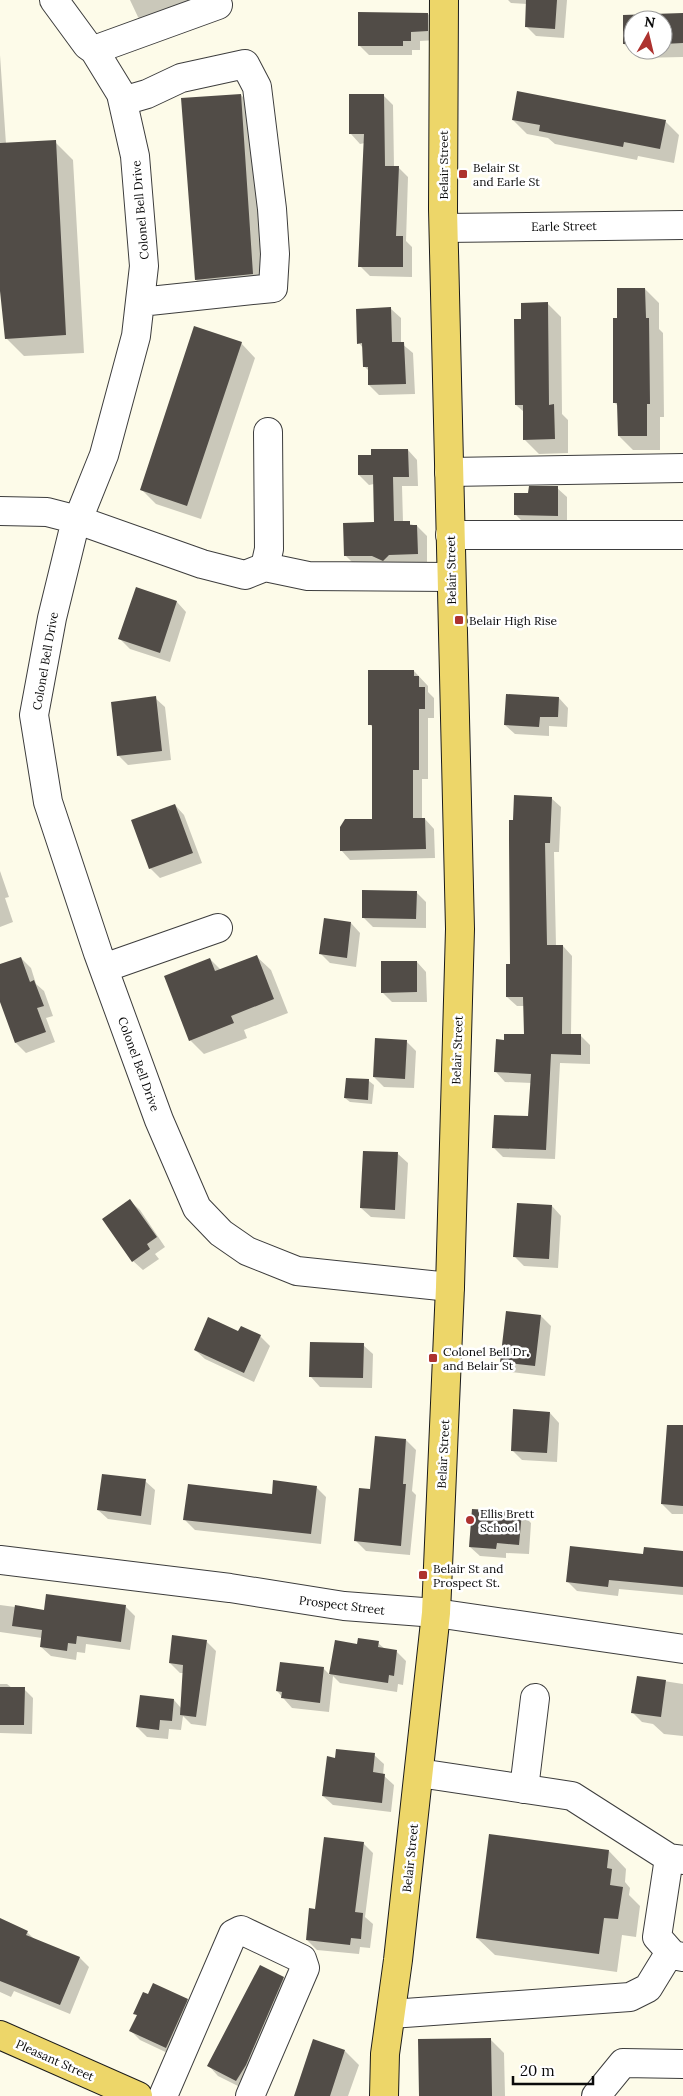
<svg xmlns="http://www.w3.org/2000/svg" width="683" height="2096" viewBox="0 0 683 2096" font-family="Lora,serif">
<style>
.shadow{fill:#0003;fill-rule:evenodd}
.building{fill:#514c47}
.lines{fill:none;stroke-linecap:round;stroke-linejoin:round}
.minor-casing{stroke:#3d3d3d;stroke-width:30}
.major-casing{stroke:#1b1b1b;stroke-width:30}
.minor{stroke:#fff;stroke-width:28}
.major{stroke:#edd669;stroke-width:28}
.poi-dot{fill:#ad322f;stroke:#fff;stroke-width:2}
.labels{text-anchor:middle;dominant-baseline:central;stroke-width:5;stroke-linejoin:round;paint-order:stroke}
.street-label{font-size:12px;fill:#0a0a0a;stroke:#fff}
.poi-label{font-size:12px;fill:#0a0a0a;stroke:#fff;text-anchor:start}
</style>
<rect width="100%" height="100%" fill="#fdfbe9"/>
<!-- shadow -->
<path class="shadow" d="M130 0H205L156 35 138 17Z
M508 0H567L564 38 536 36 526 26 527 4 511 3Z
M428 14 438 24 437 40 420 41V50H412V55H369L359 45Z
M683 15V57L639 58 624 44V16ZM633 20H663V50H633Z
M0 55 6 144 55 142 73 160 84 353 24 356 6 338 0 232Z
M241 95 259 113 270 292 214 298 196 280 182 99Z
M383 95 393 105 394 167H398L408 177 406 241 412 247V277L370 276 360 266 365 143 360 144 351 134Z
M513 120 665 121 679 135 674 163 638 156 637 160 555 144 548 138 527 134Z
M645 289 659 303V329L663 333 664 417H660V450H633L619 436V407L615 403 618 319Z
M547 303 561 317 562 414 568 420V453L539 454 524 439V412L516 405 522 321Z
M391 309 401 318V343L413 353 415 394 379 395 369 385V371L364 366 363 348 359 343Z
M241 343 255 358 201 519 156 504 141 489Z
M408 450 417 460 418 486H402L403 522 417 526 427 536V564L355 565 345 555 375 523 374 484 369 485 359 475 373 456Z
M557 488 567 497V525L525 524 516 515 530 495Z
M136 589 177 602 186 612 170 662 130 649 120 639Z
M414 671 428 686V692L434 698V718H428V779H422V819H425L434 829 435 858 350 860 341 850 373 820V728L370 724Z
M155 698 165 707 171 760 128 765 118 755Z
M559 698 568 708 567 727 549 726V736L515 734 505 725Z
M551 798 561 807 559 852H554L556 946H563L572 956 571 1035H580L590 1045V1064L560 1063 555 1159 503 1157 494 1148 529 1117 532 1083 505 1082 496 1072 505 1041 525 1035V1006H517L507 997 511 966 515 821Z
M175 805 184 815 202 863 160 878 150 868Z
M0 871 9 897 5 898 13 922 0 927Z
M416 892 426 902V928L373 927 363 917Z
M351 923 360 933 356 967 330 963 320 953Z
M256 956 271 970 288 1013 244 1030 247 1038 204 1054 190 1040 210 959 221 970Z
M21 958 31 968 36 984 44 991 53 1016 46 1018 55 1042 26 1053 16 1043 0 996V966Z
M417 962 426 972 427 1002H392L382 992Z
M406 1041 416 1051 414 1088 384 1087 374 1077Z
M369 1081 374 1085 372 1104 350 1102 345 1098Z
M398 1154 408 1163 405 1219 371 1217 361 1208Z
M130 1201 140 1210 165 1247 155 1254 159 1259 143 1270 133 1261Z
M552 1206 561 1216 558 1268 524 1266 515 1257Z
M541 1316 551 1326 545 1376 511 1372 501 1362Z
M241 1328 260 1336 270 1346 254 1382 205 1359 195 1350 239 1332Z
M363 1345 373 1354 372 1388 320 1387 311 1377Z
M550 1413 559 1423 557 1462 522 1460 512 1450Z
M406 1440 416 1450 412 1491 416 1495 410 1555 366 1551 356 1541 371 1490Z
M683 1460V1514H672L662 1504Z
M145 1481 155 1490 151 1525 108 1519 98 1510Z
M316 1487 326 1497 321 1544 195 1530 185 1520 273 1495Z
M521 1513 531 1523 529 1554 506 1553V1558L480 1556 470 1547Z
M683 1552V1595L619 1589 618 1596 577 1591 567 1581 644 1555Z
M0 1605 46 1611 125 1606 135 1616 130 1650 86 1644 85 1653 77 1652 76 1660 51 1656 41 1647 42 1638 0 1632Z
M206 1641 216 1651 206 1726 191 1724 183 1716 181 1730 169 1729 168 1739 147 1737 137 1727 174 1700 181 1708 184 1673H180L170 1663Z
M336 1641 358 1645 378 1643 385 1649 396 1651 406 1661 403 1685 398 1684 397 1692 340 1683 333 1676 329 1712 292 1708 277 1691 323 1668 330 1675Z
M638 1677 683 1684V1736L664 1734 653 1724 642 1722 633 1713Z
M0 1684H7L12 1688 24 1689 33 1698 32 1734 0 1733Z
M374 1755 384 1764 383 1775 394 1785 391 1812 333 1805 323 1796 336 1759Z
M363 1843 373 1853 365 1917 373 1924 370 1948 360 1947 359 1954 317 1950 307 1940 316 1910Z
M609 1851 626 1869 625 1882 630 1888 629 1895 640 1906 636 1937 622 1935 617 1972 495 1955 477 1938Z
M0 1920 27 1932 35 1940 80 1958 89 1967 70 2014 14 1991 11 1997 0 1992Z
M284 1978 293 1987 246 2090 218 2076 209 2066Z
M149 1995 187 2000 197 2010 176 2057 140 2040 131 2031 138 2016 135 2013Z
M490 2039 504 2053 505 2096H420Z
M345 2051 359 2065 348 2096H296Z"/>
<!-- building -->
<path class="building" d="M526 0H557L555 29 525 27Z
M358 12 428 13V31L411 32V41H403V46H358Z
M683 13V43L663 44V20H633V44H623V15Z
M517 91 666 120 660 149 624 142 623 147 539 131 540 125 512 120Z
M241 94 253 274 195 280 181 98Z
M349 94H384L385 166H399L396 236H403V267H358L364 134H349Z
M56 140 66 335 5 339 0 291V143Z
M617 288H645L646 318H649L650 404H647V436H618L617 403H613V318H617Z
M548 302 549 405 554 404 555 439 523 440V405H515L514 319H521V303Z
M391 307 392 342H404L406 384 368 385V367H363L362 343 357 344 356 309Z
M194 326 242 342 187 506 140 490Z
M371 449H408L409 477H393L394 521H410V525H417L418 554 389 555 383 561 372 556H344L343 523 374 522 373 475H358V455H371Z
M529 486H558V516L514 515V493H528Z
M136 587 177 601 160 653 118 639Z
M368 670H414V676H419V687H425V709H419V770H413V818H425L426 849 340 851V827L345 819H372V725H368Z
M506 694 559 697 558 717H540L539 727 504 725Z
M156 696 162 751 117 756 111 702Z
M514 795 552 797 550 843H545L547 945H563L562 1034H581V1055L551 1054 546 1150 492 1148 494 1115 528 1116 531 1074 494 1072 496 1039 504 1040V1034H524L523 997H506V964H510L509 840V820H513Z
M175 804 193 853 149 869 131 820Z
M362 890 417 891 416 919 362 918Z
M324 918 351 922 347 958 319 954Z
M257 955 274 999 231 1016 234 1023 189 1041 164 976 210 958 215 971Z
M21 957 30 982 34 980 44 1006 37 1008 46 1032 15 1043 0 1002V964Z
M381 961H417V992L381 993Z
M375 1038 407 1040 405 1079 373 1077Z
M346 1078 369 1079 368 1100 344 1098Z
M363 1151 398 1152 395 1210 360 1208Z
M130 1199 157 1237 147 1244 150 1249 132 1262 102 1219Z
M517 1203 552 1205 549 1259 513 1257Z
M506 1311 541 1315 535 1366 500 1362Z
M208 1317 238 1331 241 1326 261 1335 244 1373 194 1350Z
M310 1342 364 1343 363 1378 309 1377Z
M513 1409 550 1412 547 1453 511 1451Z
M667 1425H683V1506L661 1504Z
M375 1436 406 1439 403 1484H406L401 1546 354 1541 359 1488 370 1489Z
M102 1474 146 1479 141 1516 97 1510Z
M273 1480 317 1486 311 1534 183 1520 188 1484 272 1494Z
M472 1509 522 1512 519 1545 497 1543 496 1549 469 1547Z
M570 1546 643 1554 644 1547 683 1551V1587L609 1580 608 1587 566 1582Z
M46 1594 126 1605 121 1642 77 1636 76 1644 68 1643 67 1651 40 1647 42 1630 12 1626 15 1605 44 1610Z
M172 1635 207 1640 196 1717 180 1715 183 1665 169 1663Z
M358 1638 379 1641 378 1647 397 1650 394 1676 389 1675 388 1683 329 1674 335 1640 357 1644Z
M280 1662 324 1667 320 1703 281 1698 282 1692 276 1691Z
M637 1676 666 1680 661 1717 631 1713Z
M0 1687H25L24 1725H0Z
M140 1695 174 1699 172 1721 160 1720 159 1730 136 1727Z
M336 1749 375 1753 373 1772 385 1774 382 1803 322 1796 327 1756 335 1758Z
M489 1834 609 1850 607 1868 612 1869 610 1885 623 1887 618 1919 604 1918 599 1954 476 1938Z
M324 1837 364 1842 355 1912 363 1913 361 1939 351 1938 350 1945 306 1940 309 1908 315 1909Z
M0 1918 28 1931 26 1935 80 1957 60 2005 0 1981Z
M260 1965 284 1977 246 2065 236 2081 207 2066Z
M153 1983 188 1999 166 2048 129 2031 137 2015 133 2014 143 1992 148 1994Z
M491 2038 492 2096H419L418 2039Z
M313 2039 345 2050 330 2096H294Z"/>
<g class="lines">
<defs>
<path id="minor" d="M54 0 87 45 94 50 121 94 135 156 144 266 136 336 104 455 73 532 52 618 34 715 48 802 98 953 159 1120 197 1208 221 1233 247 1251 297 1271 450 1287
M94 50 218 5 215 0
M123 101 147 94 181 78 245 64 257 87 272 209 275 254 273 288 140 302
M444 228 683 225
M449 472 683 468
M0 511 47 512 78 520 202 564 245 575 265 567 269 549 268 432
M450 535H683
M265 567 308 576 451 577
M104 968 218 928
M0 1560 230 1588 344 1606 436 1613 683 1649
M419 1773 572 1796 669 1858 683 1860
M524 1789 535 1698
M669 1858 657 1937 673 1955 683 1957
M391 2014 630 1997 648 1988 670 1952
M163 2096 233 1934 241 1930 302 1959 305 1968 250 2096
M596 2096 623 2063 683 2064"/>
<path id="major" d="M0 2035 138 2096
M384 2096 385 2054 398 1960 436 1613 450 1287 460 929 443 209 444 0"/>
</defs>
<!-- minor casing -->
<use href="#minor" class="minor-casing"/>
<!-- major casing -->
<use href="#major" class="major-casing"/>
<!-- minor -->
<use href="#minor" class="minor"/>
<!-- major -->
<use href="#major" class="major"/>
</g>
<!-- markers -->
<g class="poi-dot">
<rect x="458" y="169" width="10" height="10" rx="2.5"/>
<rect x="454" y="615" width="10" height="10" rx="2.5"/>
<rect x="428" y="1353" width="10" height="10" rx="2.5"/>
<circle cx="470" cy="1520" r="5"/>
<rect x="418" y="1570" width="10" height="10" rx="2.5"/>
</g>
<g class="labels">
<!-- street labels -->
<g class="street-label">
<text transform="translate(443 165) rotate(-90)">Belair Street</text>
<text transform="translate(140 210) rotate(-95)">Colonel Bell Drive</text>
<text transform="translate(564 226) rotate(-1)">Earle Street</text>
<text transform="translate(451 570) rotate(-91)">Belair Street</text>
<text transform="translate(45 661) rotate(-80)">Colonel Bell Drive</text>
<text transform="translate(457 1050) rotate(-88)">Belair Street</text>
<text transform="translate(139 1064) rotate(70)">Colonel Bell Drive</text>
<text transform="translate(443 1454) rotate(-87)">Belair Street</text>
<text transform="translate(342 1605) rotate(7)">Prospect Street</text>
<text transform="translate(410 1858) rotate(-84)">Belair Street</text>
<text transform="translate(55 2060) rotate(24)">Pleasant Street</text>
</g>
<!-- poi labels -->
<g class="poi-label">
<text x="473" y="167">Belair St<tspan x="473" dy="14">and Earle St</tspan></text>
<text x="469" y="620">Belair High Rise</text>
<text x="443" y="1351">Colonel Bell Dr.<tspan x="443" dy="14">and Belair St</tspan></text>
<text x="480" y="1513">Ellis Brett<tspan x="480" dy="14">School</tspan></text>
<text x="433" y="1568">Belair St and<tspan x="433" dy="14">Prospect St.</tspan></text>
</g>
</g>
<!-- north arrow -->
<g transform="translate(648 35) rotate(8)"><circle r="24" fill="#ffffff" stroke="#9d9d9d"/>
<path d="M0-4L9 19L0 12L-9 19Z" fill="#ad322f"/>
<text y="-8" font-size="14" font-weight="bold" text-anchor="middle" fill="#0a0a0a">N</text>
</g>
<!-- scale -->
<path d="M513 2076v8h80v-8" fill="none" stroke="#0a0a0a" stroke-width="2.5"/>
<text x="520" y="2076" font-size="15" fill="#0a0a0a" stroke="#ffffff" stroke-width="4" paint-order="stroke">20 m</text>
</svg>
